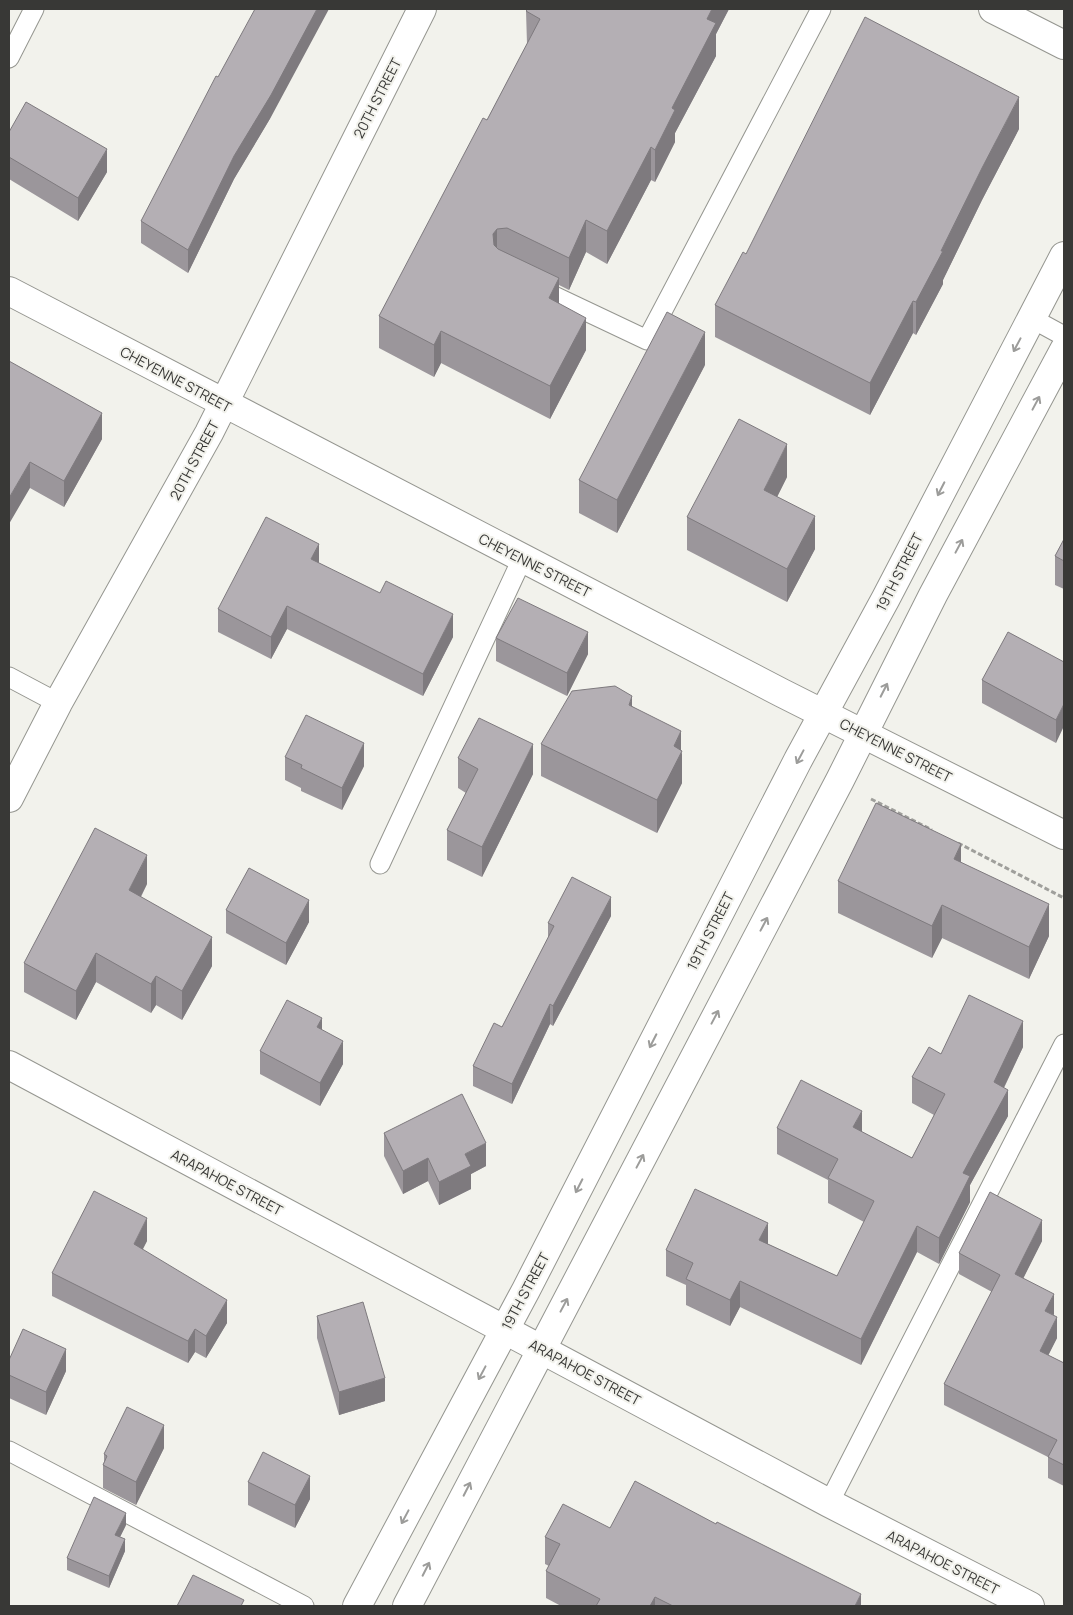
<svg xmlns="http://www.w3.org/2000/svg" width="1073" height="1615" viewBox="0 0 1073 1615" font-family="Manrope,sans-serif">
<style>
.lines{fill:none;stroke-linecap:round;stroke-linejoin:round}
.service-casing{stroke:#959690;stroke-width:21}
.minor-casing{stroke:#959690;stroke-width:30}
.secondary-casing{stroke:#959690;stroke-width:30}
.path{stroke:#9f9f9b;stroke-width:3;stroke-dasharray:5 2.5;stroke-linecap:butt}
.service{stroke:#fff;stroke-width:19}
.minor{stroke:#fff;stroke-width:28}
.secondary{stroke:#fff;stroke-width:28}
.wall{fill:#9b969b}
.shaded-wall{fill:#7e7a7e}
.building{fill:#b4afb4;stroke:#7e7a7e}
.oneway{stroke:#9c9c9a}
.labels{text-anchor:middle;dominant-baseline:central;stroke-width:4;stroke-linejoin:round;paint-order:stroke}
.street-label{font-size:14px;fill:#383836;stroke:#f2f2ec}
</style>
<rect width="100%" height="100%" fill="#f2f2ec"/>
<g class="lines">
<defs>
<path id="service" d="M9 58 34 9
M535 287 647 340 821 9
M1031 318 1064 336
M9 677 58 703
M380 864 522 559
M9 1451 304 1606
M829 1503 1064 1044"/>
<path id="minor" d="M993 9 1064 45
M9 291 782 693 1064 835
M9 798 58 703 209 433 422 9
M9 1065 829 1503 1030 1606"/>
<path id="secondary" d="M357 1606 526 1290 798 760 886 598 1064 256
M407 1606 840 780 933 595 1064 350"/>
</defs>
<!-- service casing -->
<use href="#service" class="service-casing"/>
<!-- minor casing -->
<use href="#minor" class="minor-casing"/>
<!-- secondary casing -->
<use href="#secondary" class="secondary-casing"/>
<!-- path -->
<path class="path" d="M871 799 932 830
M958 843 1064 898"/>
<!-- service -->
<use href="#service" class="service"/>
<!-- minor -->
<use href="#minor" class="minor"/>
<!-- secondary -->
<use href="#secondary" class="secondary"/>
</g>
<!-- wall -->
<path class="wall" d="M528 9H729L716 34V56L675 133V142L655 182 651 180 607 264 586 252 569 290 559 285V304L586 350 550 419 441 363 434 377 379 348V316L487 120 527 44 526 11Z
M271 117 234 179 188 273 141 243V221Z
M1019 129 982 200 943 280V284L916 335 913 333 870 415 715 337V305L746 254Z
M9 132 107 172 78 221 9 179Z
M9 361 102 439 64 507 30 488Z
M705 365 617 533 579 513V480Z
M787 477 777 497 815 549 787 602 687 550V517Z
M1064 539V589L1055 585V556Z
M319 563 453 637 423 696 287 629 271 659 218 632V609Z
M496 638 588 654 567 696 496 661Z
M1064 662 1056 743 982 703V680Z
M632 706 681 750 682 783 657 833 541 776V744Z
M285 757 364 766 342 810 301 791V788L285 780Z
M458 758 533 774 482 877 447 860V830L466 793 458 788Z
M961 862 1049 936 1029 979 942 938 932 958 838 913V881Z
M147 884 141 897 212 966 182 1020 156 1005 151 1013 96 982 76 1020 24 992V963Z
M226 910 309 922 286 965 226 933Z
M611 916 553 1026 550 1024 512 1104 473 1086V1066L502 1027 548 938V923Z
M322 1030 343 1064 320 1106 260 1074V1051Z
M1023 1047 1004 1088 1008 1116 970 1185V1202L939 1264 917 1252 861 1365 740 1307 730 1326 686 1305V1285L666 1276V1250L768 1244 837 1276 864 1222 828 1203V1180L777 1154V1128L862 1132 912 1158 934 1115 912 1103V1077L941 1054Z
M384 1133 486 1166 471 1174V1189L439 1205 428 1181 403 1194 384 1156Z
M147 1241 142 1249 227 1323 206 1358 195 1352 188 1363 52 1296V1273Z
M1042 1241 1023 1278 1054 1315 1057 1338 1048 1355 1064 1363V1486L1048 1478V1457L944 1405V1384L992 1292 959 1274V1253Z
M317 1316 385 1401 339 1415 317 1338Z
M9 1360 66 1371 46 1415 9 1398Z
M164 1448 136 1505 103 1488V1465L104 1462V1454Z
M248 1482 310 1499 295 1528 248 1505Z
M126 1525 120 1537 125 1551 109 1588 67 1570V1558Z
M610 1528 861 1606H561L546 1598V1571L549 1566 545 1564V1537Z"/>
<!-- shaded-wall -->
<path class="shaded-wall" d="M317 9H329L271 117 234 179 188 273V250L234 156Z
M712 9H729L716 34V56L675 133V142L655 182V150L707 19Z
M1019 97V129L982 200 943 280V284L916 335V302L982 168Z
M651 147V180L607 264V231Z
M107 149V172L78 221V198Z
M586 220V252L569 290V258Z
M497 229V262L493 267V234Z
M559 278V310L549 298Z
M913 301V333L870 415V383Z
M586 318V350L550 419V386Z
M441 331V363L434 377V345Z
M705 332V365L617 533V500Z
M102 413V439L64 507V481Z
M787 444V477L764 523V490Z
M30 462V488L9 524V498Z
M815 516V549L787 602V569Z
M319 544V567L311 559Z
M10 577V603L9 605V579Z
M287 606V629L271 659V637Z
M453 614V637L423 696V674Z
M588 632V654L567 696V673Z
M632 696V728L629 705Z
M1064 704V726L1056 743V720Z
M681 731V754L682 751V783L657 833V800L674 746Z
M364 743V766L342 810V788Z
M533 744V774L482 877V847Z
M961 844V877L954 859Z
M147 855V884L129 919V890Z
M611 897V916L553 1026V1006Z
M309 900V922L286 965V943Z
M1049 904V936L1029 979V947Z
M942 905V938L932 958V926Z
M212 937V966L182 1020V991Z
M96 953V982L76 1020V991Z
M156 976V1005L151 1013V984Z
M550 1004V1024L512 1104V1084Z
M322 1018V1041L317 1027Z
M1023 1021V1047L994 1108V1082Z
M343 1041V1064L320 1106V1083Z
M1008 1090V1116L970 1185V1202L939 1264V1238L963 1173Z
M862 1111V1137L853 1127Z
M486 1143V1166L471 1174V1189L439 1205V1182L465 1154Z
M428 1158V1181L403 1194V1171Z
M147 1218V1241L134 1267V1244Z
M1042 1220V1241L1015 1295V1274Z
M768 1223V1249L759 1240Z
M917 1226V1252L861 1365V1339Z
M740 1281V1307L730 1326V1300Z
M1054 1294V1315L1045 1311Z
M227 1300V1323L206 1358V1336Z
M1057 1317V1338L1040 1372V1351Z
M195 1329V1352L188 1363V1341Z
M66 1349V1371L46 1415V1392Z
M385 1378V1401L339 1415V1392Z
M164 1425V1448L136 1505V1482Z
M310 1476V1499L295 1528V1505Z
M126 1513V1525L115 1547V1535Z
M125 1539V1551L109 1588V1576Z
M861 1594V1606H855Z
M655 1597V1606H650Z"/>
<!-- building -->
<path class="building" d="M255 9H317L271 95 234 156 188 250 141 221 216 76 218 77Z
M528 9H712L707 19 716 23 672 108 675 110 655 150 651 147 607 231 586 220 569 258 507 228 497 229 493 234 494 245 498 249 559 278 549 298 586 318 550 386 441 331 434 345 379 316 483 118 487 120 540 19 526 11Z
M865 17 1019 97 982 168 941 251H943L916 302 913 301 870 383 715 305 743 252 746 254Z
M26 102 107 149 78 198 9 157V132Z
M667 312 705 332 617 500 579 480Z
M9 361 102 413 64 481 30 462 9 498Z
M739 419 787 444 764 490 815 516 787 569 687 517Z
M266 517 319 544 311 559 380 593 386 581 453 614 423 674 287 606 271 637 218 609Z
M1064 539V561L1055 556Z
M518 598 588 632 567 673 496 638Z
M1008 632 1064 662V704L1056 720 982 680Z
M615 686 632 696 629 705 681 731 674 746 682 751 657 800 541 744 572 691Z
M306 715 364 743 342 788 301 768 302 765 285 757Z
M479 718 533 744 482 847 447 830 478 769 458 758Z
M876 803 961 844 954 859 1049 904 1029 947 942 905 932 926 838 881Z
M95 828 147 855 129 890 212 937 182 991 156 976 151 984 96 953 76 991 24 963Z
M249 868 309 900 286 943 226 910Z
M572 877 611 897 553 1006 550 1004 512 1084 473 1066 494 1023 502 1027 554 926 548 923Z
M969 995 1023 1021 994 1082 1008 1090 963 1173 970 1176 939 1238 917 1226 861 1339 740 1281 730 1300 686 1279 693 1263 666 1250 695 1189 768 1223 759 1240 837 1276 874 1201 828 1178 838 1159 777 1128 801 1080 862 1111 853 1127 912 1158 945 1094 912 1077 929 1047 941 1054Z
M287 1000 322 1018 317 1027 343 1041 320 1083 260 1051Z
M462 1094 486 1143 465 1154 471 1166 439 1182 428 1158 403 1171 384 1133Z
M94 1191 147 1218 134 1244 227 1300 206 1336 195 1329 188 1341 52 1273Z
M990 1192 1042 1220 1015 1274 1054 1294 1045 1311 1057 1317 1040 1351 1064 1363V1465L1048 1457 1057 1440 944 1384 1000 1275 959 1253Z
M363 1302 385 1378 339 1392 317 1316Z
M23 1329 66 1349 46 1392 9 1375V1360Z
M127 1407 164 1425 136 1482 103 1465 107 1456 104 1454Z
M263 1452 310 1476 295 1505 248 1482Z
M635 1481 716 1524 717 1522 861 1594 855 1606H673L655 1597 650 1606H596L600 1599 546 1571 560 1544 545 1537 563 1504 610 1528Z
M94 1497 126 1513 115 1535 125 1539 109 1576 67 1558Z
M193 1575 244 1600 241 1606H177Z"/>
<!-- one-way arrows -->
<defs><path id="oneway-shaft" d="M-6 0H5M1.5-3L5.5 0L1.5 3" fill="none" stroke-width="1.6" stroke-linecap="round" stroke-linejoin="round" transform="scale(1.25)"/></defs>
<g class="oneway">
<use href="#oneway-shaft" transform="translate(1017 345) rotate(118)"/>
<use href="#oneway-shaft" transform="translate(1036 403) rotate(-62)"/>
<use href="#oneway-shaft" transform="translate(941 489) rotate(117)"/>
<use href="#oneway-shaft" transform="translate(959 546) rotate(-62)"/>
<use href="#oneway-shaft" transform="translate(884 690) rotate(-63)"/>
<use href="#oneway-shaft" transform="translate(800 757) rotate(118)"/>
<use href="#oneway-shaft" transform="translate(764 924) rotate(-62)"/>
<use href="#oneway-shaft" transform="translate(715 1017) rotate(-62)"/>
<use href="#oneway-shaft" transform="translate(653 1041) rotate(117)"/>
<use href="#oneway-shaft" transform="translate(640 1161) rotate(-62)"/>
<use href="#oneway-shaft" transform="translate(579 1186) rotate(117)"/>
<use href="#oneway-shaft" transform="translate(564 1305) rotate(-62)"/>
<use href="#oneway-shaft" transform="translate(482 1373) rotate(118)"/>
<use href="#oneway-shaft" transform="translate(467 1489) rotate(-63)"/>
<use href="#oneway-shaft" transform="translate(405 1517) rotate(118)"/>
<use href="#oneway-shaft" transform="translate(426 1569) rotate(-63)"/>
</g>
<g class="labels">
<!-- street labels -->
<g class="street-label">
<text transform="translate(377 98) rotate(-63)">20TH STREET</text>
<text transform="translate(176 379) rotate(28)">CHEYENNE STREET</text>
<text transform="translate(194 460) rotate(-62)">20TH STREET</text>
<text transform="translate(535 565) rotate(27)">CHEYENNE STREET</text>
<text transform="translate(899 572) rotate(-63)">19TH STREET</text>
<text transform="translate(896 750) rotate(27)">CHEYENNE STREET</text>
<text transform="translate(710 931) rotate(-63)">19TH STREET</text>
<text transform="translate(227 1182) rotate(28)">ARAPAHOE STREET</text>
<text transform="translate(525 1291) rotate(-62)">19TH STREET</text>
<text transform="translate(585 1372) rotate(28)">ARAPAHOE STREET</text>
<text transform="translate(943 1562) rotate(27)">ARAPAHOE STREET</text>
</g>
</g>
<!-- border -->
<rect width="1073" height="1615" fill="none" stroke="#383836" stroke-width="20"/>
</svg>
